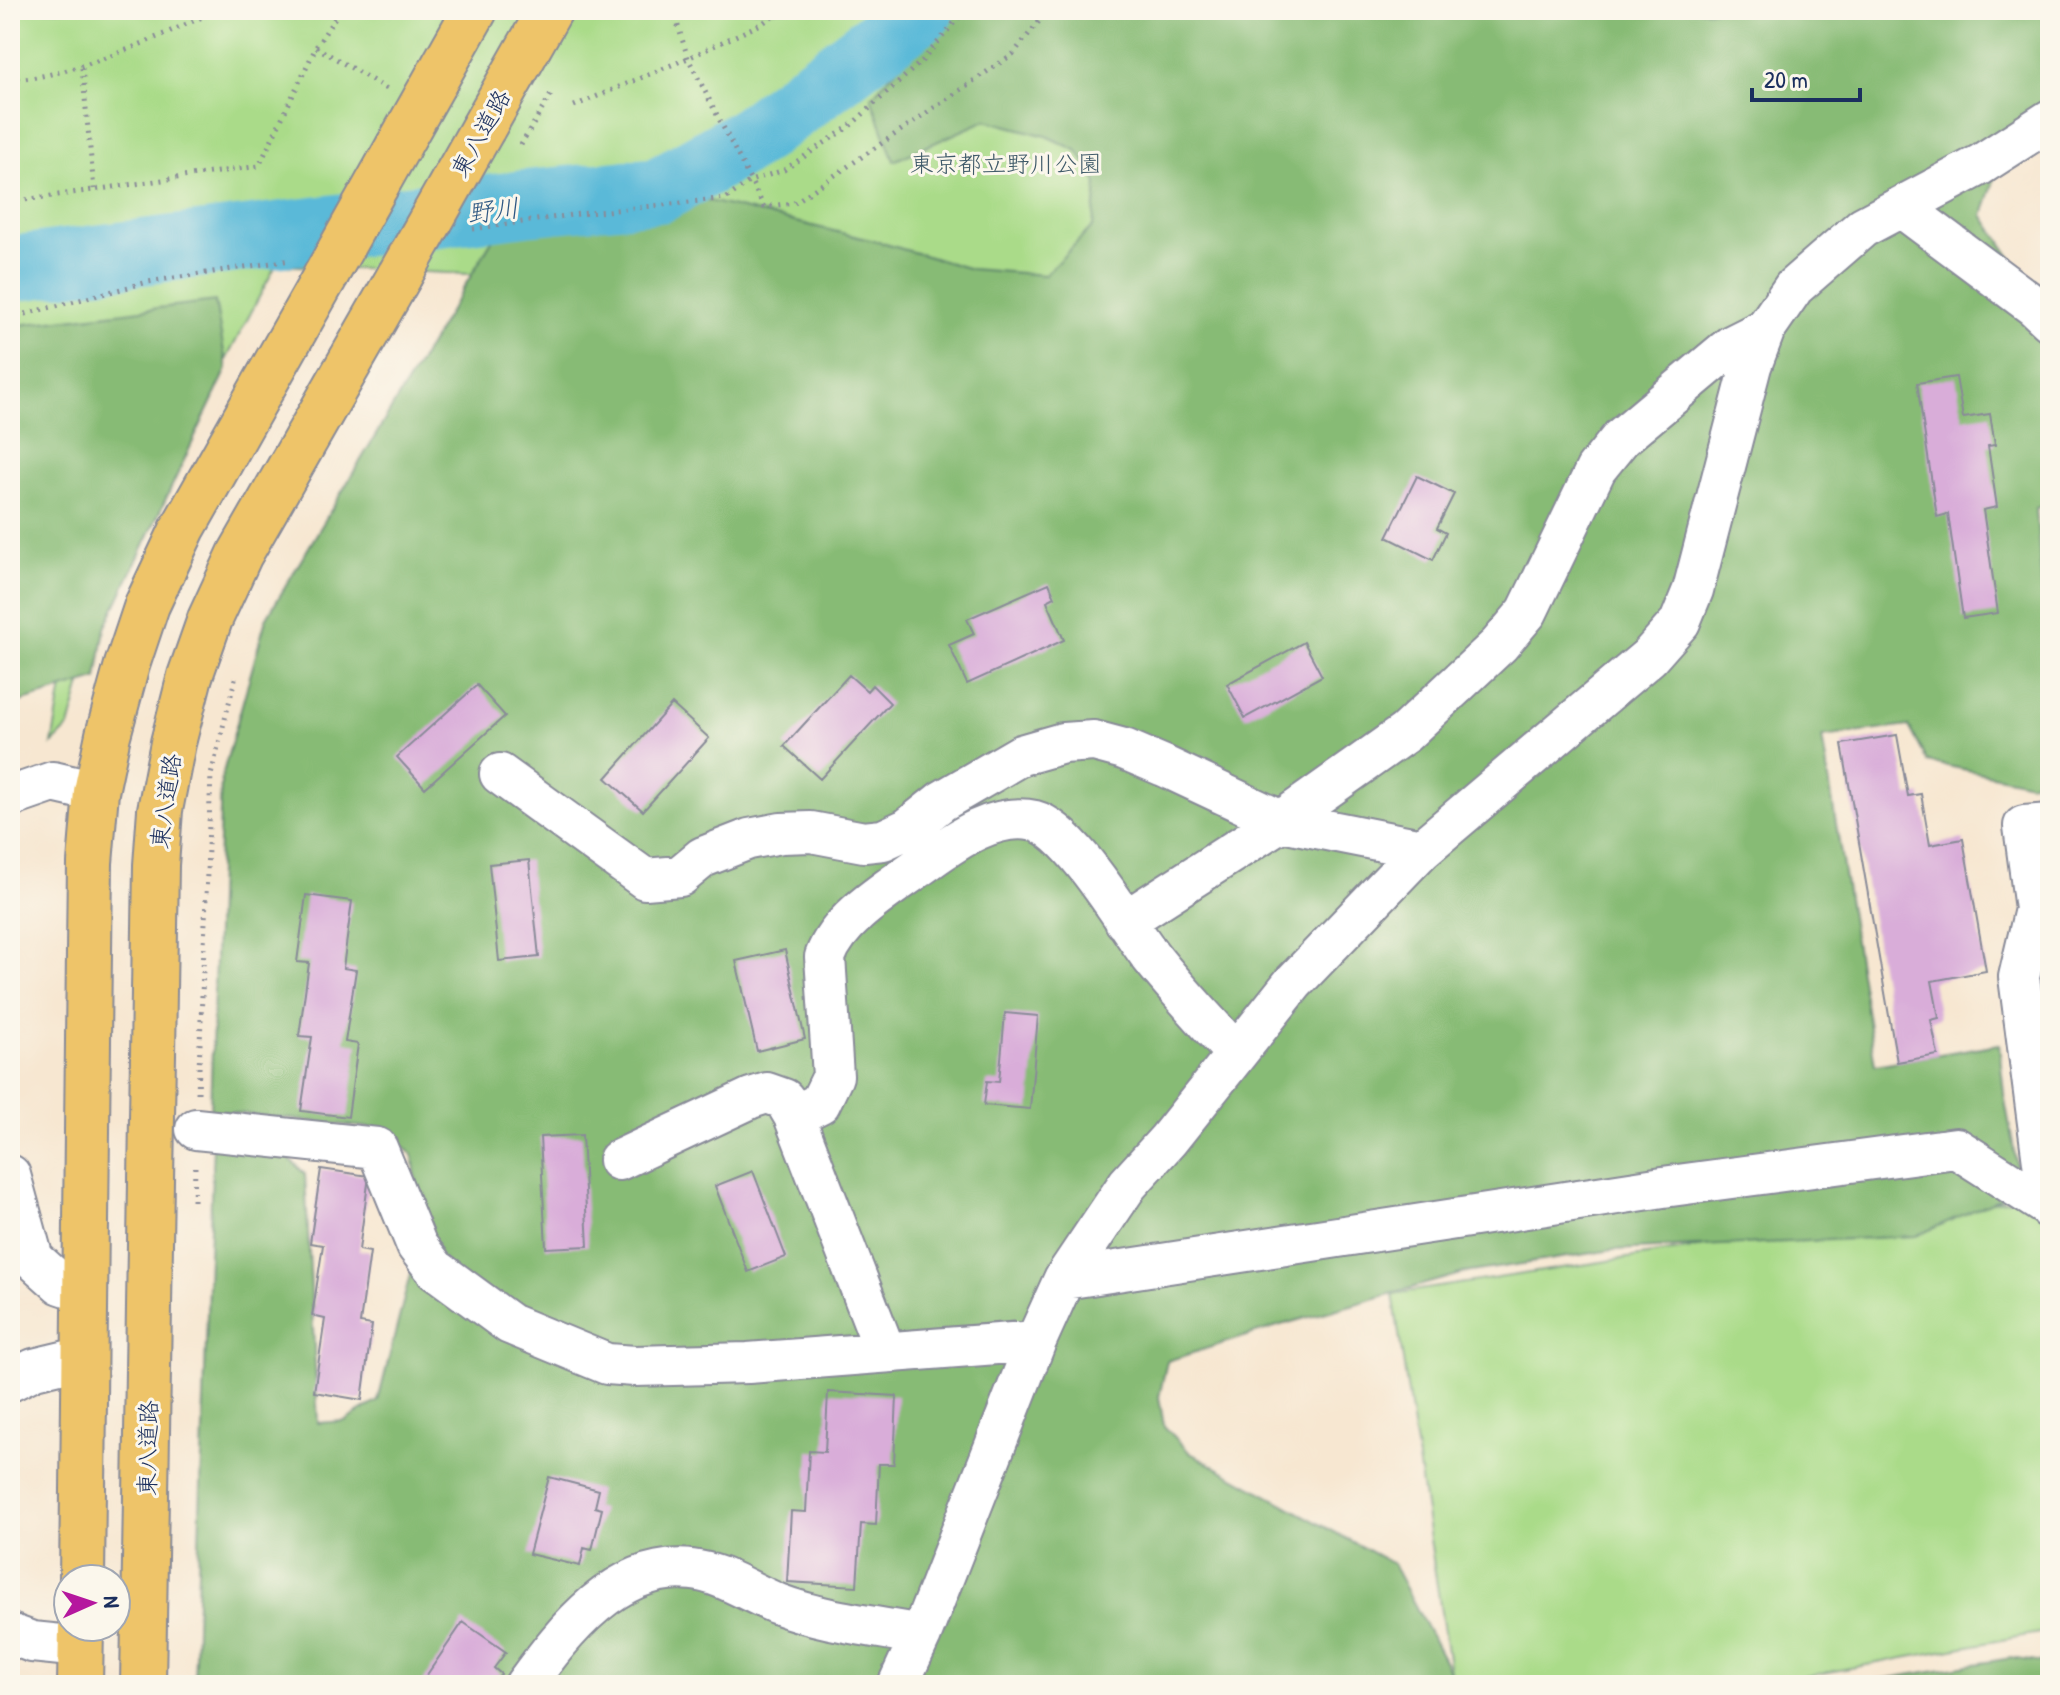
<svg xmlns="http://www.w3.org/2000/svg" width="2060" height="1695" viewBox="0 0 2060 1695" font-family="'Patrick Hand','Klee One',sans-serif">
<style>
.green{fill:#aadb89;stroke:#628574;stroke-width:2}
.forest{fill:#87bb75;stroke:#51756a;stroke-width:2}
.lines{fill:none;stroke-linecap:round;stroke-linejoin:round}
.river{stroke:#5ab9d8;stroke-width:66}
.building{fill:#d9add9}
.minor-casing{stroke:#898b98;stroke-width:44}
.major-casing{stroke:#898b98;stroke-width:48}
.path{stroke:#898b98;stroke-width:5;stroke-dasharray:2 6;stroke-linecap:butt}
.minor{stroke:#fff;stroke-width:40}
.major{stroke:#eec469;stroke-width:44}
.major-bridge-casing{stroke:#898b98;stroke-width:48;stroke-linecap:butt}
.path-bridge{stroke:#898b98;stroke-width:5;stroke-dasharray:2 6;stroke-linecap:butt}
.major-bridge{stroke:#eec469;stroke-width:44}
.labels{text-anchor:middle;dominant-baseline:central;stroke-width:6;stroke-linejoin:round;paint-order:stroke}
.street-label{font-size:24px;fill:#1b2f5e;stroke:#fbf7ec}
.park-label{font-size:24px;fill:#3f5a69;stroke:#fbf7ec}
.water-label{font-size:26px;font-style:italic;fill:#2e5883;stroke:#fbf7ec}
</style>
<rect width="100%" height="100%" fill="#fbf7ec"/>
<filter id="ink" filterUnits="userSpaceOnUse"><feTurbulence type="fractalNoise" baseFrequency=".0125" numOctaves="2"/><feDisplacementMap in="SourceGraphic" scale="16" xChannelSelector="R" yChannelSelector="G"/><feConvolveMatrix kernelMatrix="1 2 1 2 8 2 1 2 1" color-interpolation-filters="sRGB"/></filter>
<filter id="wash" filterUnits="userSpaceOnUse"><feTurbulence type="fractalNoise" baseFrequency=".006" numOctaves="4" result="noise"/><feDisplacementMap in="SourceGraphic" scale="32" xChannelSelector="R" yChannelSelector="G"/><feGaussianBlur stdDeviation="1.8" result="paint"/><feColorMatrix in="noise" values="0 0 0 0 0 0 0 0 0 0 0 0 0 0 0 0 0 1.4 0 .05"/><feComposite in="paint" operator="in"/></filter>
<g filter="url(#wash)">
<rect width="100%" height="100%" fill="#f7e7d1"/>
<!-- green -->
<path class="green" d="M10 10H1277L1104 296 555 278 276 265 111 578 69 727 52 744 68 653 10 671Z
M2050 1193V1631L1759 1685H1452L1393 1294Z"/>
<!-- forest -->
<path class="forest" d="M950 10H2050V121L1999 165 1983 215 2021 272 2050 302V504L2036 508 2050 698V773L2031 783 1928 762 1909 726 1822 737 1875 1065 1999 1044 2004 1094 2021 1189 1916 1236 1613 1250 1464 1273 1281 1325 1167 1361 1159 1397 1164 1426 1190 1453 1393 1564 1457 1685H194L213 1142 286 1155 305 1174 318 1423 345 1421 378 1401 418 1243 417 1189 413 1155 380 1129 210 1110 221 780 266 619 494 237 680 194 875 241 971 269 1045 275 1093 226 1097 183 1078 151 1046 136 986 120 894 161 871 97Z
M215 301 227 369 105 628 97 679 10 705V326Z
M2011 1658 2050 1664V1685H1846Z"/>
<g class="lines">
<!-- river -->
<path class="river" d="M10 269 525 203 659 190 751 138 921 10"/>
</g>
<g id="blocks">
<!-- building -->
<path class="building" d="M1956 377 1963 418 1990 414 1995 445 1988 446 1997 507 1983 510 1998 613 1963 618 1948 514 1937 517 1917 383Z
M1417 476 1454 494 1437 528 1446 533 1433 560 1387 537Z
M2045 553H2050V578H2048Z
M1049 583 1055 597 1047 601 1064 640 967 684 949 645 974 634 967 619Z
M1304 642 1322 676 1245 718 1227 684Z
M849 675 867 691 872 685 890 703 820 779 784 746Z
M477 685 505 716 425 788 397 757Z
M672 704 709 738 643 811 606 778Z
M1897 735 1908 796 1921 794 1930 845 1963 839 1986 971 1932 981 1939 1018 1931 1020 1938 1055 1897 1062 1842 744Z
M529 860 539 957 499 961 489 864Z
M306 895 352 901 343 968 356 970 345 1042 358 1044 348 1117 301 1111 312 1037 299 1036 309 963 297 962Z
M785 950 805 1039 757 1051 736 961Z
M2050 971V1065L2034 974Z
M1005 1013 1038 1016 1030 1109 984 1105 987 1081 999 1082Z
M582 1135 588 1246 546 1248 540 1137Z
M321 1169 369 1176 359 1250 370 1252 360 1323 372 1325 362 1400 314 1392 325 1319 312 1316 323 1245 310 1243Z
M753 1171 786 1257 748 1272 715 1186Z
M828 1392 897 1396 894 1464H879L876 1525 861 1524 857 1586 787 1582 791 1511 806 1512 809 1451 825 1452Z
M549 1477 599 1490 595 1507 602 1509 592 1550 584 1548 580 1566 529 1554Z
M463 1622 506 1652 494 1668 501 1674 493 1685H420Z"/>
</g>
</g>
<g filter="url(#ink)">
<use href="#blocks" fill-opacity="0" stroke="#898b98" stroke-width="2"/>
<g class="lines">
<defs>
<path id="minor" d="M1901 207 2034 306 2050 321
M500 774 645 879 680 876 703 857 749 839 781 833 811 832 864 842 883 840 907 829 942 801 1021 755 1063 743 1094 741 1124 749 1164 766 1281 821 1422 849
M10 797 53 782 96 792
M1125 921 1281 821 1405 733 1499 645 1527 612 1596 469 1621 438 1731 346 1765 329
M794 1116 820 1103 833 1076 825 957C839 918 887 890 920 866 951 844 993 811 1035 821 1073 831 1127 926 1152 958 1178 991 1208 1022 1236 1054
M196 1129 377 1148 417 1246 435 1269 510 1324 607 1364 635 1366 748 1363 1036 1341
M619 1160 751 1098 767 1093 784 1099 794 1116 885 1351
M10 1175 33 1259 61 1284 85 1292
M2049 1208 2019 977 2035 909 2024 826 2050 824
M1064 1279 1663 1187 1956 1148 2050 1208
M10 1381 34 1369 84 1357
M10 1634 32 1642 81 1647
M525 1685C564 1631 618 1561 692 1570 722 1573 750 1593 778 1604 823 1621 874 1626 921 1635
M898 1685 921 1635 1036 1341 1064 1279 1128 1184 1168 1140 1293 983 1422 849 1649 657 1680 622 1693 590 1751 366 1765 329 1794 287 1863 227 1980 165 2050 120"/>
<path id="major" d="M483 128 550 10
M399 145 475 10
M82 1579 90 863 96 792 108 735 127 665 147 605 183 528 326 275
M80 1685 81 1627
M143 1685 156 865 160 810 173 743 190 676 210 619 240 554 400 275"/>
</defs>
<!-- minor casing -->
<use href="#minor" class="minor-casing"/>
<!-- major casing -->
<use href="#major" class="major-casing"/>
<!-- path -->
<path class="path" d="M673 10 688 58 764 207 794 203 1013 54 1048 10
M316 47 387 89
M82 68 94 189
M10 81C88 72 147 41 218 10
M574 106 688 58 763 23 780 10
M10 202 259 166 316 47 336 16V10
M473 229 579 214 727 198 750 181 784 170 850 126 922 61 965 10
M10 318 148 282 290 260
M198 1093 211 775 236 675
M194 1201 195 1167"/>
<!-- minor -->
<use href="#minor" class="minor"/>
<!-- major -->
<use href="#major" class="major"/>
<defs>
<path id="major-bridge" d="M326 275 399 145
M400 275 483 128"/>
</defs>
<!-- major-bridge casing -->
<use href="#major-bridge" class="major-bridge-casing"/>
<!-- path-bridge -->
<path class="path-bridge" d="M521 145 553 91"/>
<!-- major-bridge -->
<use href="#major-bridge" class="major-bridge"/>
</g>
</g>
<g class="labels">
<!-- street labels -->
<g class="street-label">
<text transform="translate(480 133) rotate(-61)">東八道路</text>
<text transform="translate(165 801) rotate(-82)">東八道路</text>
<text transform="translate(147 1448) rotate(-89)">東八道路</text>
</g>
<!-- park labels -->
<g class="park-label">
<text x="1006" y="163">東京都立野川公園</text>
</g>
<!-- water labels -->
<g class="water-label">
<text transform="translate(493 210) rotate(-7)">野川</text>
</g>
</g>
<!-- margin -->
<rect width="2060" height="1695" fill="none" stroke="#fbf7ec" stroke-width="40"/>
<!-- north arrow -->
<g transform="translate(92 1603) rotate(87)"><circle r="38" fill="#fbf7ec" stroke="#a1a7b3" stroke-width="2"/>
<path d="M0-6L14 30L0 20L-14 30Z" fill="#b5179e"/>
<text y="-12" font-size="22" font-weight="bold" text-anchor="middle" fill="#1b2f5e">N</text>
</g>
<!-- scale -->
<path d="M1752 88v12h108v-12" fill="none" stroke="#1b2f5e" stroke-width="4"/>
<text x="1764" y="88" font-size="24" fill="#1b2f5e" stroke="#fbf7ec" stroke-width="6" paint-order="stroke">20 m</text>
</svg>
